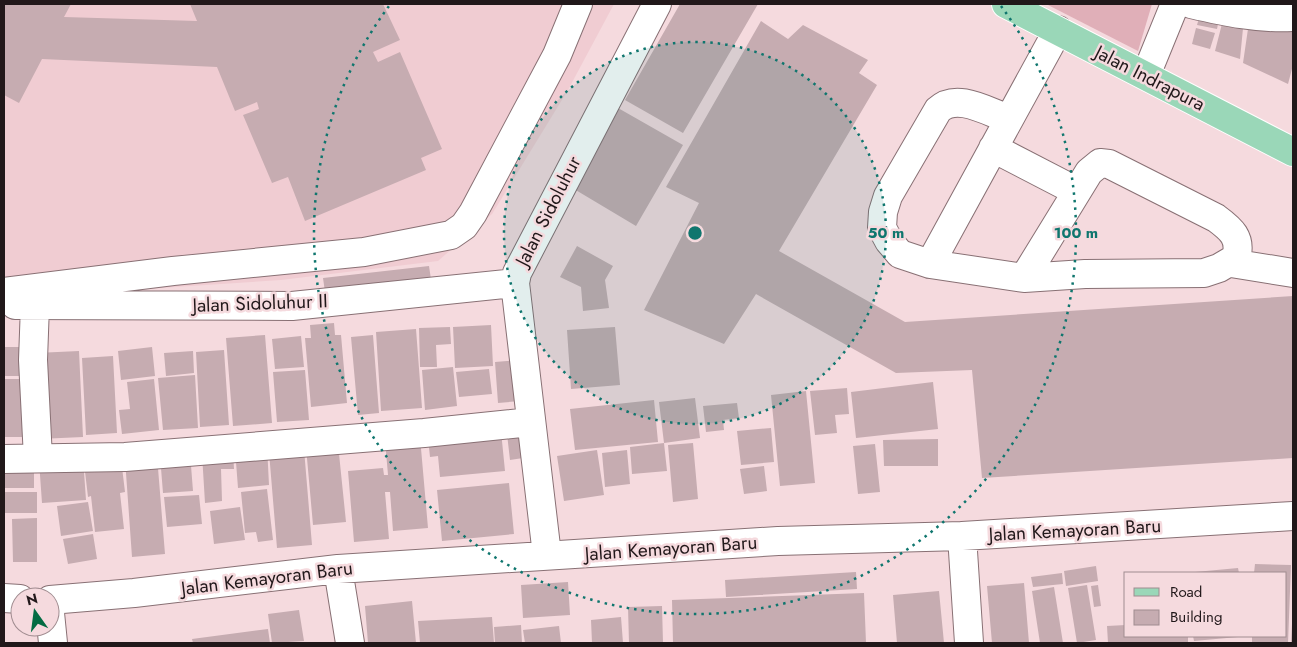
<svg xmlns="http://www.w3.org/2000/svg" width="1297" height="647" viewBox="0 0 1297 647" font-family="Jost,sans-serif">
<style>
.built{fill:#f0ccd2}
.green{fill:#e0afb8}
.building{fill:#c6acb1}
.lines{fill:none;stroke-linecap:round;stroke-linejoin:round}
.minor-casing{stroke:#887074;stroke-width:30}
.major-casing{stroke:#fff;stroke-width:30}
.minor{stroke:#fff;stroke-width:28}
.major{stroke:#9ad7b8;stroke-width:28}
.ring{fill:none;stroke:#0f766e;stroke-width:2.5;stroke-dasharray:2.5 5}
.labels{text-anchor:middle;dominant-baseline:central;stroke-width:5;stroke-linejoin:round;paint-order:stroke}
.street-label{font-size:19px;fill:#21181a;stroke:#f5dade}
.centre{fill:#0f766e;stroke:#f5dade;stroke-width:2.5}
.ring-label{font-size:15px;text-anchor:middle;font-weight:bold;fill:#0f766e;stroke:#f5dade;stroke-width:5;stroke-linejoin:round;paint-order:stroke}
</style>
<rect width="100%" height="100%" fill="#f5dade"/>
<!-- built -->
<path class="built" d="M4 4H614L568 90 492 214 438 261 281 280 82 293 4 294Z"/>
<!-- green -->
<path class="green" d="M1046 4H1152L1138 51Z"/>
<!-- building -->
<path class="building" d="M4 4H71L64 17 197 21 190 4H383L400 40 373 52 378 62 400 52 442 149 421 158 426 170 305 221 288 177 272 183 243 115 259 109 257 102 235 111 217 67 42 59 19 103 4 95Z
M680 4H758L683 133 625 100Z
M1201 11 1220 15 1217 29 1197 25Z
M1224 16 1244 18 1240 59 1215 51Z
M761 21 788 39 803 25 868 60 859 73 877 85 779 251 905 322 1293 296V458L982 478 972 370 896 373 756 294 724 344 644 310 699 203 666 187Z
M1249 22H1293V65L1288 84 1243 63Z
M1196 28 1215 33 1210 49 1192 44Z
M618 108 683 145 636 226 569 186Z
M577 246 613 266 605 280 609 308 583 311 581 287 560 277Z
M429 266 432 286 326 299 323 278Z
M334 323 335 335H341L347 403 311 407 305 338H311L310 325Z
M491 325 493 366 455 368 453 327Z
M450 327 451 344 436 345 437 367H420L419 328Z
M615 327 620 385 571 389 567 330Z
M416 329 422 408 381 411 376 332Z
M265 335 272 423 233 426 226 338Z
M373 335 379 413 358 415 351 337Z
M301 336 304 367 275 369 272 339Z
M4 347H22V376H4Z
M152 347 155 376 121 380 118 351Z
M224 350 229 425 200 427 196 352Z
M79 351 83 437 39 439 36 353Z
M193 351 194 373 166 376 164 353Z
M113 356 117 433 86 435 82 358Z
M517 360 520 401 498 403 495 362Z
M453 367 457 406 425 410 422 370Z
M489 369 492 394 459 397 456 372Z
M305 370 309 420 277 422 273 372Z
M195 375 198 428 163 430 158 378Z
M4 379H26V437H4Z
M154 379 159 430 122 434 119 410 130 409 127 382Z
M933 382 938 429 856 438 851 392Z
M847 388 849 414 835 415 837 433 815 435 810 391Z
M806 391 815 483 780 486 771 395Z
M695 398 700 438 664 443 659 402Z
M654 400 658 442 575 450 570 409Z
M737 403 739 418 723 420 724 430 706 432 703 406Z
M771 428 774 462 741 465 737 431Z
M501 431 505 471 440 477 438 456 430 457 428 438Z
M520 433 523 458 510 460 507 434Z
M420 437 428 528 393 531 390 492H385L389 539 354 542 348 471 383 468 384 475H388L385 440Z
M938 439V466H884L883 440Z
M664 443 667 471 632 474 630 447Z
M693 443 698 499 673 502 668 445Z
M338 444 346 522 313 525 306 447Z
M875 444 880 492 858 494 853 446Z
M267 446 269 485 238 488 235 449Z
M304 449 312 545 277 548 269 452Z
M597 450 604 495 564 501 557 456Z
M627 450 630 484 605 487 602 453Z
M233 452 234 469H221L222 501 205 503 202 454Z
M190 453 193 491 163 493 160 456Z
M157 456 165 554 132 557 125 459Z
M83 458 86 500 42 503 39 461Z
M121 459 125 492 120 493 124 529 95 532 91 496 88 497 84 463Z
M4 462H34V488H4Z
M764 466 767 491 744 494 740 469Z
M509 483 514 534 442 541 437 490Z
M267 489 273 540 258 542 256 532 245 533 241 492Z
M4 492H37V513H4Z
M199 495 202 524 167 527 164 497Z
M88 502 93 531 61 536 57 506Z
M240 507 245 540 214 544 210 511Z
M37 518V562H13L12 519Z
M93 534 97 559 68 564 63 539Z
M1255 564 1291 565 1288 643H1252V636H1286V573H1254Z
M1096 566 1098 581 1066 586 1064 571Z
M1238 568 1239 573H1195V572Z
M856 572 857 589 726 597 725 580Z
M1062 573 1063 584 1033 587 1031 577Z
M568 582 570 615 523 618 521 585Z
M1024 583 1029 643H992L987 586Z
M1087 585 1096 640 1077 643 1068 588Z
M1098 585 1101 606 1094 607 1091 586Z
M1054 587 1063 643H1040L1032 591Z
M939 591 944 643H897L893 595Z
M864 593 866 643H673L672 600Z
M412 601 416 643H368L365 606Z
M662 606 663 643H629L628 607Z
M299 610 304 641 272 643 268 614Z
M492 617 494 643H420L418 621Z
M621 617 623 643H592L591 620Z
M1292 624H1293V643H1291Z
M521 625 522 643H495L494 627Z
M1126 625V636H1188V643H1108L1107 626Z
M559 626 561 643H525L523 630Z
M268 629 270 643H193L192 639Z
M1193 636H1238V637L1194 641Z"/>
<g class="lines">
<defs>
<path id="minor" d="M1191 4C1226 12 1257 19 1293 17
M1146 75 1175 4
M1009 119C988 112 957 92 938 110L888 196 883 212 882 228 889 241 900 254 930 264 1024 278 1085 274 1204 273 1219 268 1236 258C1242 238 1231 229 1216 218L1109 164 1100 163 1089 172 1024 278
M993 148 1076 191
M1231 263 1293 273
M930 264 1058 30
M4 292 173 271 364 252 451 235 464 226 473 213 557 55 578 4
M15 305 292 306 515 283
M35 305 33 360 38 458
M4 459 125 457 424 433 531 422
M962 536 969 643
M547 555 515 283 517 273 657 4
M338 569 350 643
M4 598 20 599
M50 600 134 593 338 569 778 541 962 536 1293 516
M50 613 53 643"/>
<path id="major" d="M1006 4 1293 152"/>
</defs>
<!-- minor casing -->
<use href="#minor" class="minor-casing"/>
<!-- major casing -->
<use href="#major" class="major-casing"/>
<!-- minor -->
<use href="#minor" class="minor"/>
<!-- major -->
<use href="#major" class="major"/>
</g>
<!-- distance rings -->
<circle cx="695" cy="233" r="191" fill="#0f766e" fill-opacity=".12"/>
<g class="ring">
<circle cx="695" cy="233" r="191"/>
<path d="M1001 6A381 381 0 1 1 389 6"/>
</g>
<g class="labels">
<!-- street labels -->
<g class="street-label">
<text transform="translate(1150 78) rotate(27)">Jalan Indrapura</text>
<text transform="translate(548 211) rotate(-63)">Jalan Sidoluhur</text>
<text transform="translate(260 303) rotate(-2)">Jalan Sidoluhur II</text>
<text transform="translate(1075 530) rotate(-3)">Jalan Kemayoran Baru</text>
<text transform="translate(671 548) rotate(-4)">Jalan Kemayoran Baru</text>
<text transform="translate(267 578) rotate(-7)">Jalan Kemayoran Baru</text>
</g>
</g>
<circle cx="695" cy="233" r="8" class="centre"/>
<g class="ring-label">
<text x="886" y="238">50 m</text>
<text x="1076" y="238">100 m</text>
</g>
<!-- border -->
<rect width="1297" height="647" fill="none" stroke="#21181a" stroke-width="10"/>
<!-- legend -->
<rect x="1124" y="572" width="162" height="65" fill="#f5dade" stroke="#a08c90"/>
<rect x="1134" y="588" width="25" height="8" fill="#9ad7b8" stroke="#a08c90"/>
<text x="1170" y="597" font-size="15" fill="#21181a">Road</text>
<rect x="1134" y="610" width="25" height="15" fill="#c6acb1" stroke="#a08c90"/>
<text x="1170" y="622" font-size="15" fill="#21181a">Building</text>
<!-- north arrow -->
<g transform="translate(35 612) rotate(346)"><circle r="24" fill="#f5dade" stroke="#a08c90"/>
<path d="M0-4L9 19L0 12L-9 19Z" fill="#036c43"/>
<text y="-8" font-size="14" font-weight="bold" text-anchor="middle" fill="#21181a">N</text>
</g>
</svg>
